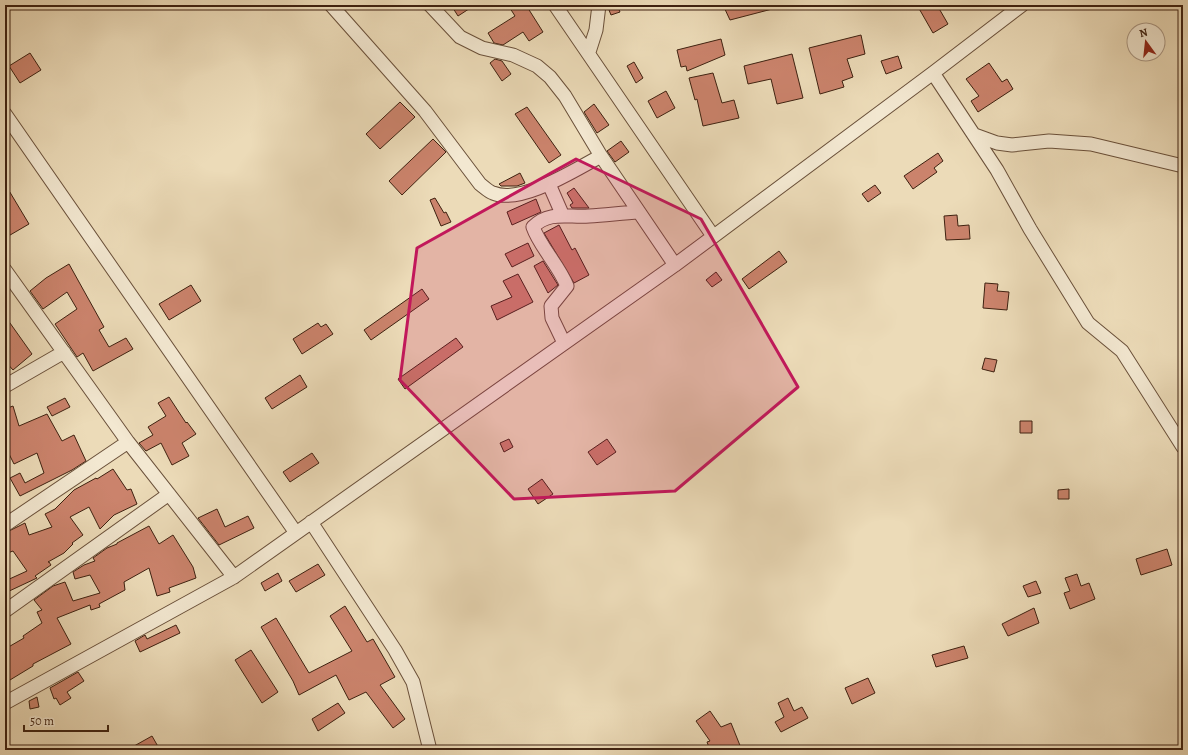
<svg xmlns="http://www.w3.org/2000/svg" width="1188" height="755" viewBox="0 0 1188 755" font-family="Alegreya,serif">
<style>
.building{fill:#cb836c;stroke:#3e2110}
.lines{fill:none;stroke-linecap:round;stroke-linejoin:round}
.street-casing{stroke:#6a503a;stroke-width:15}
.street{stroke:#f3e8d1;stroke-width:13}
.marked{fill:#c2185b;fill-opacity:0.2;stroke:#c2185b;stroke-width:3;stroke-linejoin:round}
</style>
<rect width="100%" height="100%" fill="#ecdbb8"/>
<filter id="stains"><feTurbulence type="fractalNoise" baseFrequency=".005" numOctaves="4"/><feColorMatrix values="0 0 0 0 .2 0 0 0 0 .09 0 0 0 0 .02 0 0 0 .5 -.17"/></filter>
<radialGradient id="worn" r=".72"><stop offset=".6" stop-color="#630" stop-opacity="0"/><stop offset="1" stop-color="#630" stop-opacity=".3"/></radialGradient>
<!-- building -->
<path class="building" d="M451 5H475L458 16Z
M508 5H526L543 32 529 41 523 32 503 45 494 43 488 33 515 16Z
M607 5H617L620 12 611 15Z
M723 5H775L776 8 730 20Z
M917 5H937L948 24 933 33Z
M861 35 865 54 847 59 853 77 842 81 844 87 820 94 809 48Z
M721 39 725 55 687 71 686 66 681 67 677 50Z
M30 53 41 70 20 83 9 66Z
M792 54 803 98 777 104 771 79 748 84 744 66Z
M898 56 902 68 886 74 881 61Z
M495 59 502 61 511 74 502 81 490 63Z
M634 62 643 78 636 83 627 66Z
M989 63 1002 82 1007 79 1013 89 978 112 971 101 979 96 966 79Z
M713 73 722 103 734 100 739 118 703 126 697 99 695 100 689 78Z
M666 91 675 108 657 118 648 101Z
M400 102 415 117 380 149 366 134Z
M594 104 609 125 597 133 584 112Z
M527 107 561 155 549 163 515 114Z
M433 139 446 152 402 195 389 181Z
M621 141 629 152 615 162 607 151Z
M938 153 943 161 934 168 937 172 913 189 904 176Z
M520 173 525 183 517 186H501L499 184Z
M5 184 29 224 5 238Z
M875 185 881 193 868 202 862 194Z
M574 188 589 208H572L570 205 573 203 567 193Z
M435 198 444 213 446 212 451 222 441 226 430 200Z
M536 199 541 212 512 225 507 212Z
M957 215 958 226 969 225 970 239 946 240 944 216Z
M559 225 572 250 575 248 589 275 574 283 544 233Z
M528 243 534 256 512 267 505 254Z
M779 251 787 262 749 289 742 279Z
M543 261 558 285 548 293 534 266Z
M69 264 104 327 99 330 109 347 126 338 133 349 93 371 83 353 77 357 55 324 77 309 67 292 43 309 30 291 46 278Z
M716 272 722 280 712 287 706 280Z
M518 274 533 302 497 320 491 306 512 297 503 281Z
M985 283 998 284 997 291 1009 292 1007 310 983 308Z
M191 285 201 301 169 320 159 304Z
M422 289 429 299 371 340 364 330Z
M5 316 32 354 13 370 5 361Z
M318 323 321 327 326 324 333 334 302 354 293 339Z
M456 338 463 347 405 389 398 379Z
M985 358 997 360 994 372 982 369Z
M300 375 307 387 272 409 265 398Z
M169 397 186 423 187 422 196 434 182 443 189 456 172 465 161 443 146 451 139 443 153 435 148 427 166 416 158 403Z
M65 398 70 407 52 416 47 407Z
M13 406 19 426 47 414 62 441 74 435 86 461 72 470 20 496 10 478 20 473 25 483 44 473 37 453 14 464 5 446V409Z
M1020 421H1032V433H1020Z
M509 439 513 447 504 452 500 443Z
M607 439 616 452 597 465 588 452Z
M312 453 319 463 290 482 283 472Z
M113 469 127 490 131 489 137 504 114 515 100 529 89 507 70 517 83 535 72 543 73 544 64 553 48 562H49L51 565 35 576 37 578 5 593V581L27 571 13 551 5 554V533L25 523 29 535 52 527 45 514 55 509 74 490 96 478 97 479Z
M542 479 553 494 538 504 528 489Z
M1069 489V499H1058V490Z
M217 509 225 527 248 516 254 528 219 545 198 518Z
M149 526 159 544 173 535 193 567 196 578 169 588 170 592 157 596 149 568 124 582 125 590 99 604 100 607 91 610 90 605 57 618 71 644 33 664V666L5 683V649L24 638 23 636 42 623 37 612 42 610 34 600 53 586 65 582 73 601 100 593 90 575 75 579 73 572 84 565 95 561 93 558 107 548 117 544V543Z
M1167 549 1172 565 1141 575 1136 559Z
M318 564 325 575 296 592 289 581Z
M278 573 282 581 265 591 261 583Z
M1077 574 1081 586 1089 583 1095 599 1070 609 1064 593 1070 591 1065 578Z
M1036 581 1041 593 1028 597 1023 586Z
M345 606 367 642 373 639 395 677 380 685 405 719 393 728 366 692 349 700 336 675 299 695 293 681 261 627 276 618 309 673 352 651 330 616Z
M1034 608 1039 623 1008 636 1002 624Z
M176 625 180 633 140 652 135 641 145 635 147 639Z
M964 646 968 658 936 667 932 655Z
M251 650 278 692 262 703 235 660Z
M78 672 84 681 67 692 71 698 60 705 56 698 54 699 50 688Z
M868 678 875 693 852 704 845 688Z
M37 697 39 707 30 709 29 701Z
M788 698 794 711 802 707 808 718 781 732 775 722 784 717 778 703Z
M338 703 345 713 318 731 312 719Z
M710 711 721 727 731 723 741 748 735 750H710L707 742 710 741 696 721Z
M152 736 160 750H127Z"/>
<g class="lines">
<defs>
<path id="street" d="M331 5 425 111 480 184C484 187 489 192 493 193 521 205 576 169 601 156
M430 5 460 37 482 48 513 55 537 66 550 77 565 96 601 156 675 265
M555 5 713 236
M589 52 596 30 599 5
M933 73 997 170 1030 229 1088 323 1122 351 1183 447
M5 114 296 533
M975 135 997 143 1012 145 1049 141 1091 144 1183 166
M549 184 563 216
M5 270 128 442 234 577
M564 343 552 318 551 306 567 286C558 264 540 247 533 227 549 210 570 218 589 216 606 215 622 213 639 212
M5 386 64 352
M311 522 395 650 413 682 430 750
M5 525 128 442
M5 611 169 494
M5 703 234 577 675 265 933 73 1022 5"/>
</defs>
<!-- street casing -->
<use href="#street" class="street-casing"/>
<!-- street -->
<use href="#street" class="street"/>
</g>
<!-- marked area -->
<path class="marked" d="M576 159 701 219 798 387 675 491 514 499 400 380 417 248Z"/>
<!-- margin -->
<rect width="1188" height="755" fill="none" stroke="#ecdbb8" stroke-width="20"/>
<rect x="6" y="6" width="1176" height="743" fill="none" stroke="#3e2110" stroke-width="2"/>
<rect x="10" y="10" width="1168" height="735" fill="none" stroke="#3e2110"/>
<!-- north arrow -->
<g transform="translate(1146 42) rotate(345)"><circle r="19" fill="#f3e8d1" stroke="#ab9884"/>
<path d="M0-3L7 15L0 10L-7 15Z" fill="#8f2418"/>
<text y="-6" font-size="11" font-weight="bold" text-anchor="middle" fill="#3e2110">N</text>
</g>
<!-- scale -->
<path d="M24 725v6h84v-6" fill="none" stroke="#3e2110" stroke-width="2"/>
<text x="30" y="725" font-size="12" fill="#3e2110" stroke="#f3e8d1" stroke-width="3" paint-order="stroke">50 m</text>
<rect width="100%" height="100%" filter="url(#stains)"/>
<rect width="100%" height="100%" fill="url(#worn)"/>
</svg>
